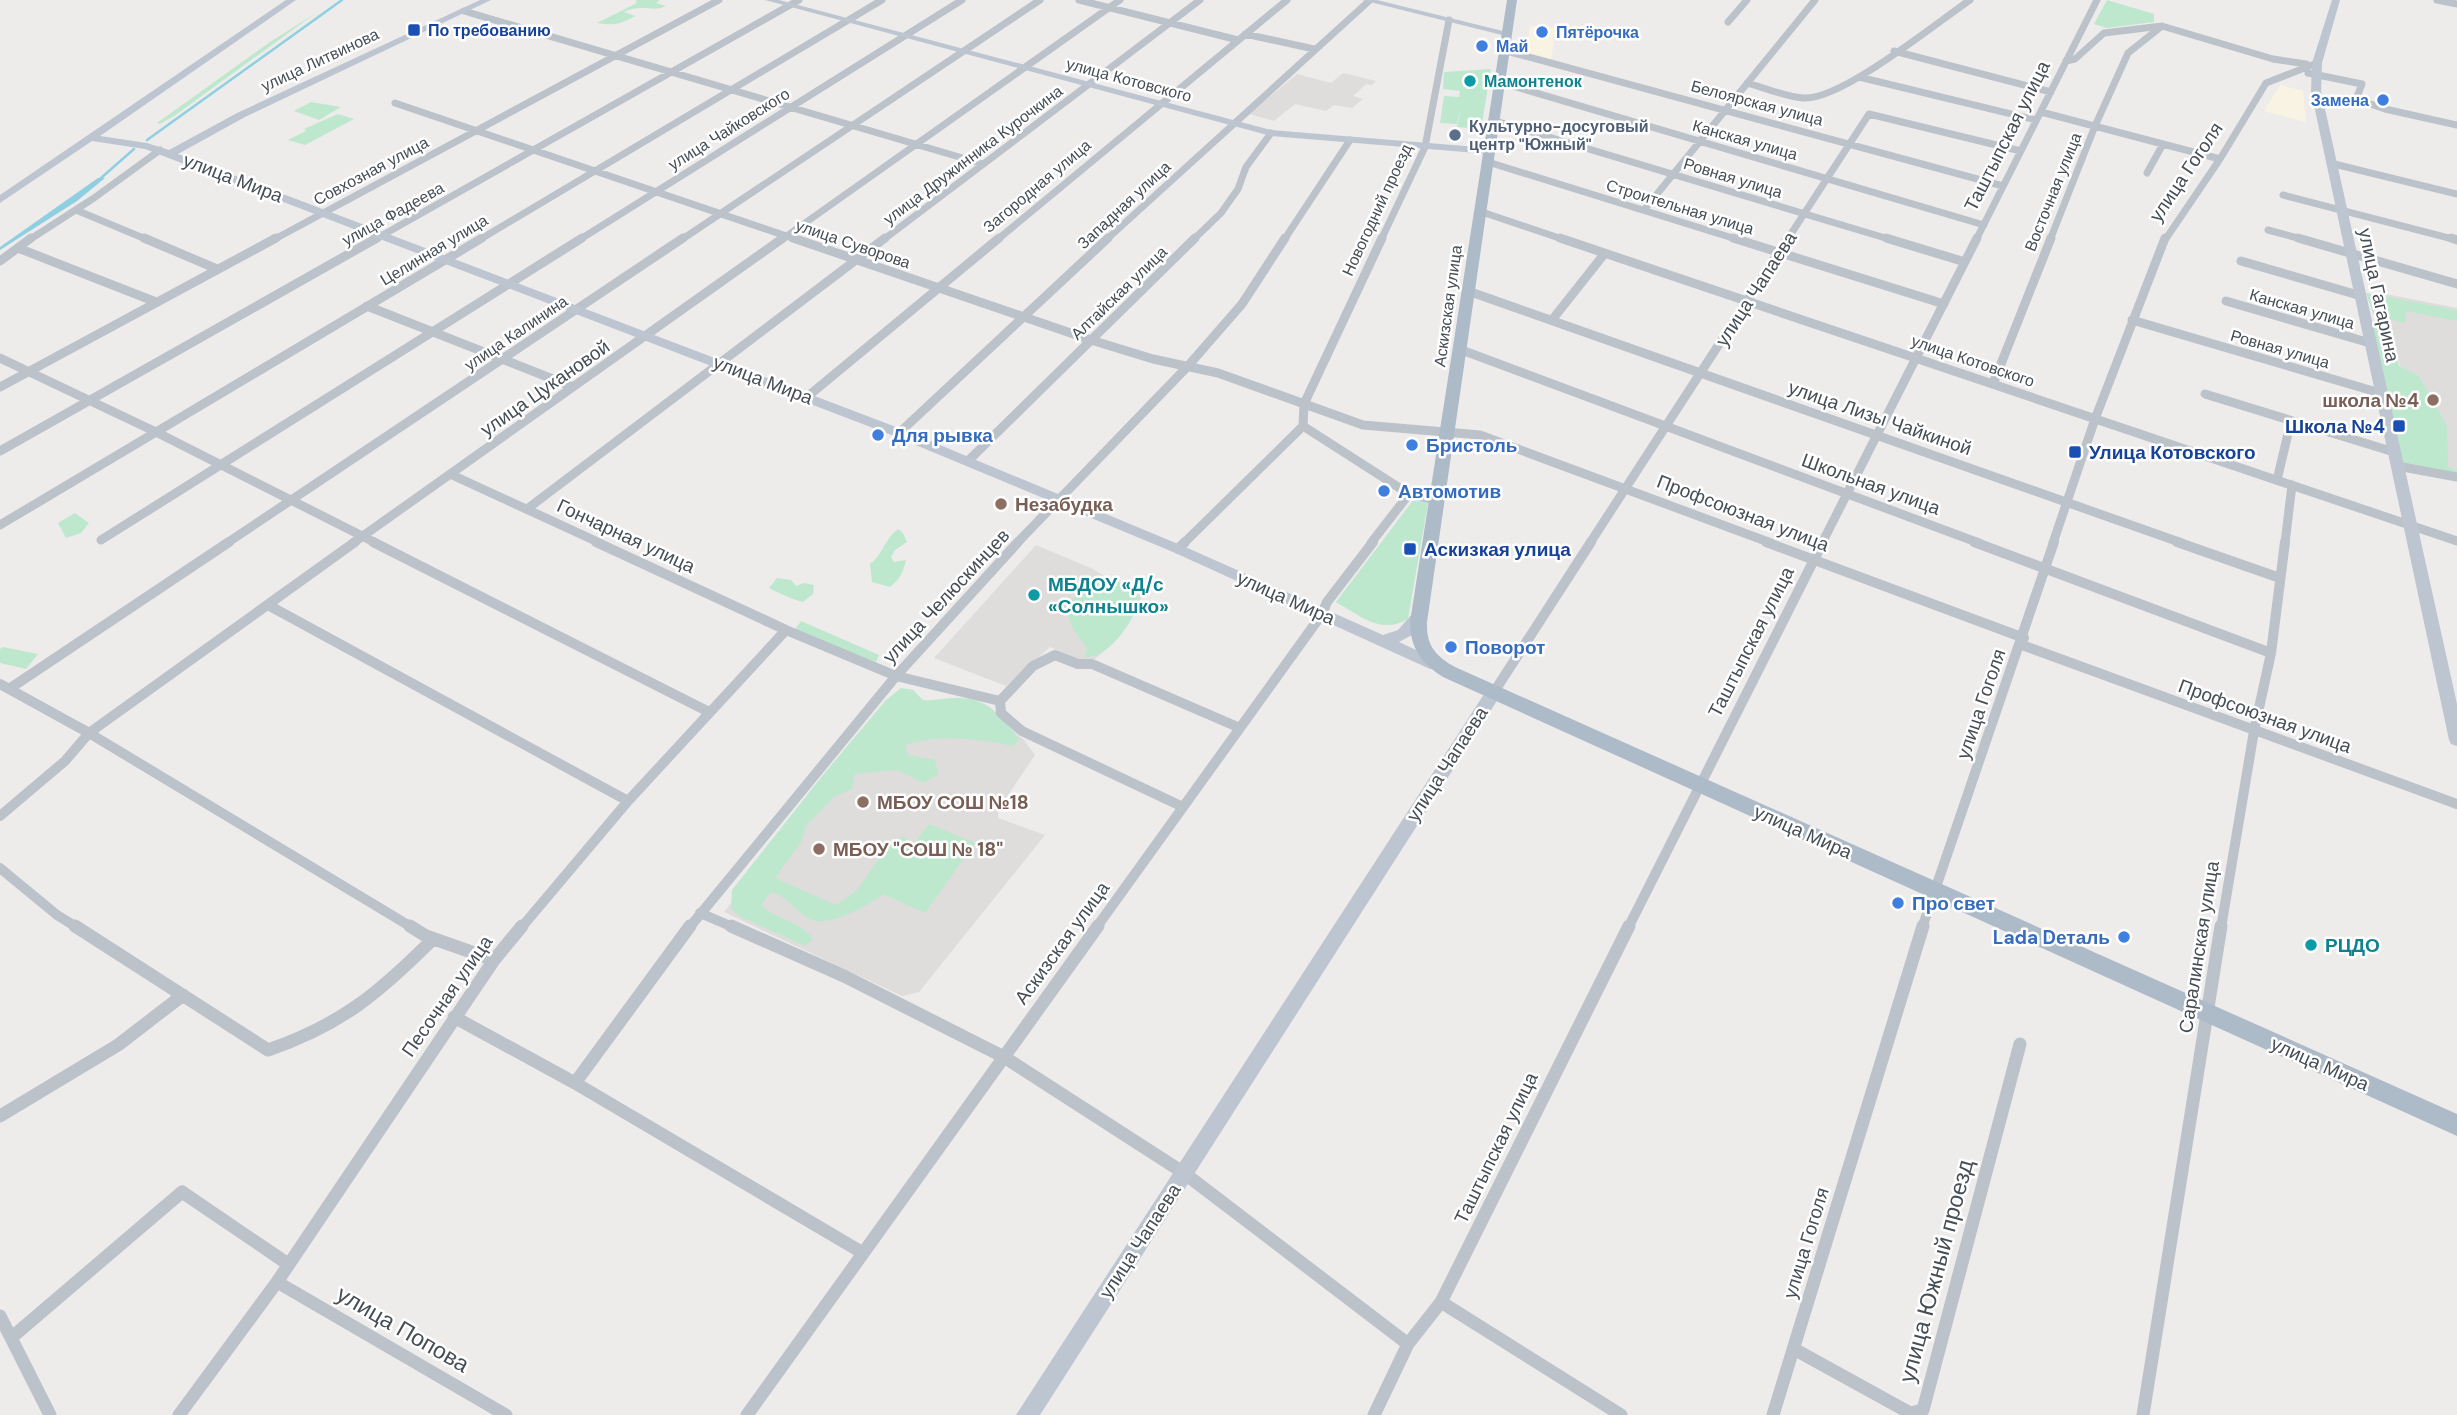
<svg xmlns="http://www.w3.org/2000/svg" width="2457" height="1415" viewBox="0 0 2457 1415" font-family="'DM Sans',sans-serif">
<style>
.commercial{fill:#f9f3e4}
.education{fill:#dfdcdc}
.green{fill:#bde8ce}
.water{fill:#8ecfe1}
.lines{fill:none;stroke-linecap:round;stroke-linejoin:round}
.stream{stroke:#8ecfe1;stroke-width:2.5}
.street-far3{stroke:#bbc2c9;stroke-width:7}
.street-far2{stroke:#bbc2c9;stroke-width:9}
.street-far1{stroke:#bbc2c9;stroke-width:10}
.street{stroke:#bbc2c9;stroke-width:13}
.secondary{fill:#bdc6d0;fill-rule:evenodd}
.primary{fill:#adbac8;fill-rule:evenodd}
.transit-dot{fill:#1a4fb4;stroke:#fff;stroke-width:2.5}
.shop-dot{fill:#3f7fe0;stroke:#fff;stroke-width:2.5}
.culture-dot{fill:#0f9aa8;stroke:#fff;stroke-width:2.5}
.service-dot{fill:#5c6f8a;stroke:#fff;stroke-width:2.5}
.education-dot{fill:#8d6e63;stroke:#fff;stroke-width:2.5}
.labels{text-anchor:middle;dominant-baseline:central;stroke-width:5;stroke-linejoin:round;paint-order:stroke}
.far-transit-label{font-size:16px;font-weight:bold;fill:#164399;stroke:#fff;text-anchor:start}
.far-shop-label{font-size:16px;font-weight:bold;fill:#366cbe;stroke:#fff;text-anchor:start}
.far-street-label{font-size:16px;fill:#464e56;stroke:#fff}
.far-culture-label{font-size:16px;font-weight:bold;fill:#0d838f;stroke:#fff;text-anchor:start}
.far-service-label{font-size:16px;font-weight:bold;fill:#4e5e75;stroke:#fff;text-anchor:start}
.street-label{font-size:19px;fill:#464e56;stroke:#fff}
.education-label{font-size:19px;font-weight:bold;fill:#785e54;stroke:#fff;text-anchor:start}
.transit-label{font-size:19px;font-weight:bold;fill:#164399;stroke:#fff;text-anchor:start}
.shop-label{font-size:19px;font-weight:bold;fill:#366cbe;stroke:#fff;text-anchor:start}
.culture-label{font-size:19px;font-weight:bold;fill:#0d838f;stroke:#fff;text-anchor:start}
.near-street-label{font-size:23px;fill:#464e56;stroke:#fff}
</style>
<rect width="100%" height="100%" fill="#eeebeb"/>
<!-- commercial -->
<path class="commercial" d="M1530 26 1556 28 1551 60 1531 55 1527 48Z
M2280 85 2303 91 2306 122 2264 111Z"/>
<!-- education -->
<path class="education" d="M1343 73 1376 81 1372 85 1366 84 1353 96 1363 99 1352 108 1334 105 1326 111 1295 104 1274 121 1249 114 1297 74 1331 83Z
M2381 293 2457 308V475L2426 467Z
M1036 545 1093 569 1115 583 1144 595 1104 651 1095 659 1083 661 1050 647 1006 686 934 658Z
M901 695 1010 728 1024 740 1035 755 998 810V818L1045 835 919 992 902 996 724 912Z"/>
<!-- green -->
<path class="green" d="M635 0H660L656 3 666 6C652 13 642 3 624 12L635 16C621 24 614 26 597 23L635 4 637 1Z
M2107 0 2154 14V22L2107 28 2094 24Z
M316 13 174 116 160 124 157 123 270 42Z
M1491 69 1481 129 1457 127 1461 108 1457 124 1440 123 1444 96 1459 97 1460 91 1443 89 1444 72Z
M311 102 341 107 319 120 294 111Z
M338 114 354 119 305 145 288 140 306 131 304 129Z
M2366 293 2457 310V321L2406 311 2405 323 2374 316Z
M2372 327 2390 331 2399 366 2419 376 2447 426 2448 467 2457 470V476L2402 464Z
M1414 499 1428 503 1408 619C1381 635 1361 616 1336 602Z
M75 513 89 523 81 533 66 538 58 523Z
M898 529 903 533 907 542 895 550 891 557 894 562 906 560C903 573 900 579 890 587L872 582 870 564C883 555 885 538 898 529Z
M777 578 791 580 796 586 804 583 814 585 813 594 803 602C791 599 781 594 769 588Z
M1108 582H1119L1139 598C1137 618 1108 660 1085 657L1087 648C1069 625 1060 613 1081 588L1103 585Z
M801 621 879 655 876 662 797 633 796 628Z
M3 647 38 654 26 669 0 663V649Z
M901 688 913 690 923 700C934 701 945 698 956 698 988 697 1001 716 1019 739L1013 746C975 739 942 734 905 745L908 755 935 760 938 775 923 783 897 770 855 774 852 789 835 796 806 826 801 842 775 878 836 905 856 891 890 843 902 836 911 843 909 850 929 824 975 843 925 913 883 894C871 905 827 927 812 920 796 913 788 896 771 892L761 906C778 920 799 921 813 939L805 946 741 917 731 909 732 890 823 775 886 700Z"/>
<!-- water -->
<path class="water" d="M98 178H105L77 201 0 250V247Z"/>
<g class="lines">
<!-- stream -->
<path class="stream" d="M147 140 342 0
M101 178 134 149"/>
<!-- street-far3 -->
<path class="street-far3" d="M1079 0 1238 40
M2437 0 2457 4
M464 11 983 164
M1728 22 1747 0
M1245 34 1314 49
M1503 50 2003 186
M1894 51 2051 92
M2066 61 2075 59 2104 33 2162 26 2273 59 2306 64
M2308 73 2362 84 2356 99 2385 109 2457 125
M1859 77 2036 120
M1499 82 1984 225
M1747 83C1765 88 1786 97 1804 98 1842 100 1936 23 1970 0
M395 103 798 240
M2041 112 2220 159
M1492 120 1892 240
M1488 162 1739 240
M2330 163 2457 194
M2147 173 2163 144
M2283 195 2457 240
M76 210 148 240
M1644 210 1815 0
M1479 211 1565 240
M2268 230 2305 240
M29 240 94 198 160 150
M273 240 719 0
M374 240 799 0
M479 240 882 0
M579 240 962 0
M681 240 1040 0
M781 240 1120 0
M883 240 1200 0
M997 240 1287 0
M1106 240 1369 1
M1193 240 1221 213 1238 189 1246 167 1271 133
M1284 240 1350 140
M1381 240 1425 147 1449 20
M1787 240 1869 114 2021 151
M1976 240 2097 0
M2050 240 2095 126 2128 53 2162 26
M2165 240 2220 159 2266 83 2317 63"/>
<!-- street-far2 -->
<path class="street-far2" d="M144 238 217 269
M793 238 1091 340 1153 359 1218 373 1363 425 1480 435 1771 543
M1382 238 1304 404 1303 426 1409 494 1437 500
M1560 238 2457 541
M1733 238 1944 304
M1886 238 1965 262
M2298 238 2457 284
M2451 238 2457 240
M18 248 156 302
M0 261 31 238
M2241 261 2358 295
M1468 291 2182 543
M2226 301 2370 343
M367 306 573 387
M1552 320 1605 253
M2132 320 2380 393
M1459 349 1979 543
M0 358 156 432 376 543
M1993 384 2051 238
M0 387 276 238
M2205 394 2394 452
M807 397 999 238
M899 433 1108 238
M0 451 377 238
M968 461 1195 238
M2397 466 2457 477
M450 474 600 543
M2277 480 2291 421
M527 509 885 238
M0 525 482 238
M101 540 582 238
M227 543 683 238
M353 543 783 238
M1017 543 1188 366 1242 304 1285 238
M1184 543 1303 426
M1371 543 1409 494
M1590 543 1788 238
M1822 543 1977 238
M2053 543 2095 419 2165 238
M2285 543 2292 485"/>
<!-- street-far1 -->
<path class="street-far1" d="M373 542 709 712
M596 542 786 630 896 676 1000 701 1001 713 1022 731 1183 807
M1766 542 2024 638
M1974 542 2271 653
M2177 542 2280 578
M1178 549 1185 542
M268 605 628 801
M2022 645 2457 804
M0 684 89 733 413 928
M9 689 229 542
M1494 692 1591 542
M1000 701 1033 666 1055 655 1078 664H1092L1240 728
M0 816 65 761 89 733 355 542
M0 868 57 915 78 928
M700 913 735 928
M521 928 628 801 786 630
M689 928 896 676 1018 542
M1096 928 1322 614 1327 602 1373 542
M1628 928 1823 542
M1922 928 2054 542
M2221 928 2254 731 2271 653 2285 542"/>
<!-- street -->
<path class="street" d="M75 926 268 1050C341 1025 379 993 433 939
M410 926 426 936 494 960
M731 926 844 976 1004 1057 1184 1173 1408 1344
M454 1017 575 1083 863 1253
M575 1083 690 926
M0 1116 118 1045 183 995
M277 1282 506 1415
M1441 1302 1621 1415
M0 1316 50 1415
M11 1338 182 1192 288 1264
M1794 1349 1910 1413 1923 1410 2020 1044
M179 1415 277 1282 494 960 522 926
M747 1415 1098 926
M1374 1415 1408 1344 1441 1302 1629 926
M1773 1415 1923 926
M2143 1415 2221 926"/>
<!-- secondary -->
<path class="secondary" d="M286 0H296L100 136 147 143 169 150 237 113 480 0H491L245 117 178 154 904 430 1183 546 1383 635 1398 630 1413 613H1423L1425 617 1412 635 1399 642 1440 661 1443 665 1440 669H1430L1173 552 894 436 145 149 92 141 0 203V195Z
M765 0H779L1271 130 1489 148 1494 151 1489 154 1271 136Z
M1362 0H1377L1511 33 1506 36Z
M2332 0H2340L2322 63 2321 91 2457 704V746L2451 744 2449 740 2311 91 2312 63Z
M1494 686 1502 692 1500 696 1040 1415H1016L1488 688Z"/>
<!-- primary -->
<path class="primary" d="M1507 0H1517L1427 622C1426 646 1436 656 1455 667L2457 1114V1136L1443 677C1422 664 1410 648 1410 622Z"/>
</g>
<!-- markers -->
<g class="transit-dot">
<rect x="407" y="23" width="14" height="14" rx="3.5"/>
<rect x="2392" y="419" width="14" height="14" rx="3.5"/>
<rect x="2068" y="445" width="14" height="14" rx="3.5"/>
<rect x="1403" y="542" width="14" height="14" rx="3.5"/>
</g>
<g class="shop-dot">
<circle cx="1542" cy="32" r="7"/>
<circle cx="1482" cy="46" r="7"/>
<circle cx="2383" cy="100" r="7"/>
<circle cx="878" cy="435" r="7"/>
<circle cx="1412" cy="445" r="7"/>
<circle cx="1384" cy="491" r="7"/>
<circle cx="1451" cy="647" r="7"/>
<circle cx="1898" cy="903" r="7"/>
<circle cx="2124" cy="937" r="7"/>
</g>
<g class="culture-dot">
<circle cx="1470" cy="81" r="7"/>
<circle cx="1034" cy="595" r="7"/>
<circle cx="2311" cy="945" r="7"/>
</g>
<circle class="service-dot" cx="1455" cy="135" r="7"/>
<g class="education-dot">
<circle cx="2433" cy="400" r="7"/>
<circle cx="1001" cy="504" r="7"/>
<circle cx="863" cy="802" r="7"/>
<circle cx="819" cy="849" r="7"/>
</g>
<g class="labels">
<!-- far-transit labels -->
<g class="far-transit-label">
<text x="428" y="30">По требованию</text>
</g>
<!-- far-shop labels -->
<g class="far-shop-label">
<text x="1556" y="32">Пятёрочка</text>
<text x="1496" y="46">Май</text>
<text x="2369" y="100" text-anchor="end">Замена</text>
</g>
<!-- far-street labels -->
<g class="far-street-label">
<text transform="translate(320 60) rotate(-25)">улица Литвинова</text>
<text transform="translate(1129 80) rotate(15)">улица Котовского</text>
<text transform="translate(1757 103) rotate(15)">Белоярская улица</text>
<text transform="translate(729 129) rotate(-32)">улица Чайковского</text>
<text transform="translate(1745 140) rotate(16)">Канская улица</text>
<text transform="translate(973 155) rotate(-37)">улица Дружинника Курочкина</text>
<text transform="translate(371 171) rotate(-28)">Совхозная улица</text>
<text transform="translate(1733 178) rotate(17)">Ровная улица</text>
<text transform="translate(1037 186) rotate(-40)">Загородная улица</text>
<text transform="translate(2053 192) rotate(-68)">Восточная улица</text>
<text transform="translate(1124 205) rotate(-43)">Западная улица</text>
<text transform="translate(1680 207) rotate(17)">Строительная улица</text>
<text transform="translate(1377 210) rotate(-65)">Новогодний проезд</text>
<text transform="translate(393 214) rotate(-29)">улица Фадеева</text>
<text transform="translate(853 244) rotate(19)">улица Суворова</text>
<text transform="translate(434 250) rotate(-31)">Целинная улица</text>
<text transform="translate(1119 293) rotate(-44)">Алтайская улица</text>
<text transform="translate(1448 306) rotate(-82)">Аскизская улица</text>
<text transform="translate(2302 309) rotate(16)">Канская улица</text>
<text transform="translate(516 333) rotate(-34)">улица Калинина</text>
<text transform="translate(2280 349) rotate(16)">Ровная улица</text>
<text transform="translate(1973 361) rotate(19)">улица Котовского</text>
</g>
<!-- far-culture labels -->
<g class="far-culture-label">
<text x="1484" y="81">Мамонтенок</text>
</g>
<!-- far-service labels -->
<g class="far-service-label">
<text x="1469" y="126">Культурно-досуговый<tspan x="1469" dy="18">центр "Южный"</tspan></text>
</g>
<!-- street labels -->
<g class="street-label">
<text transform="translate(2007 136) rotate(-63)">Таштыпская улица</text>
<text transform="translate(2186 172) rotate(-56)">улица Гоголя</text>
<text transform="translate(233 178) rotate(21)">улица Мира</text>
<text transform="translate(1756 289) rotate(-57)">улица Чапаева</text>
<text transform="translate(2379 295) rotate(78)">улица Гагарина</text>
<text transform="translate(763 380) rotate(21)">улица Мира</text>
<text transform="translate(545 388) rotate(-35)">улица Цукановой</text>
<text transform="translate(1880 418) rotate(19)">улица Лизы Чайкиной</text>
<text transform="translate(1871 484) rotate(20)">Школьная улица</text>
<text transform="translate(1743 513) rotate(21)">Профсоюзная улица</text>
<text transform="translate(626 536) rotate(25)">Гончарная улица</text>
<text transform="translate(946 596) rotate(-47)">улица Челюскинцев</text>
<text transform="translate(1286 598) rotate(24)">улица Мира</text>
<text transform="translate(1751 642) rotate(-63)">Таштыпская улица</text>
<text transform="translate(1981 704) rotate(-71)">улица Гоголя</text>
<text transform="translate(2265 716) rotate(20)">Профсоюзная улица</text>
<text transform="translate(1447 764) rotate(-57)">улица Чапаева</text>
<text transform="translate(1803 832) rotate(24)">улица Мира</text>
<text transform="translate(1062 943) rotate(-54)">Аскизская улица</text>
<text transform="translate(2199 947) rotate(-81)">Саралинская улица</text>
<text transform="translate(447 996) rotate(-55)">Песочная улица</text>
<text transform="translate(2320 1064) rotate(24)">улица Мира</text>
<text transform="translate(1496 1148) rotate(-64)">Таштыпская улица</text>
<text transform="translate(1140 1241) rotate(-57)">улица Чапаева</text>
<text transform="translate(1806 1243) rotate(-73)">улица Гоголя</text>
</g>
<!-- education labels -->
<g class="education-label">
<text x="2419" y="400" text-anchor="end">школа №4</text>
<text x="1015" y="504">Незабудка</text>
<text x="877" y="802">МБОУ СОШ №18</text>
<text x="833" y="849">МБОУ "СОШ № 18"</text>
</g>
<!-- transit labels -->
<g class="transit-label">
<text x="2385" y="426" text-anchor="end">Школа №4</text>
<text x="2089" y="452">Улица Котовского</text>
<text x="1424" y="549">Аскизкая улица</text>
</g>
<!-- shop labels -->
<g class="shop-label">
<text x="892" y="435">Для рывка</text>
<text x="1426" y="445">Бристоль</text>
<text x="1398" y="491">Автомотив</text>
<text x="1465" y="647">Поворот</text>
<text x="1912" y="903">Про свет</text>
<text x="2110" y="937" text-anchor="end">Lada Dеталь</text>
</g>
<!-- culture labels -->
<g class="culture-label">
<text x="1048" y="584">МБДОУ «Д/с<tspan x="1048" dy="22">«Солнышко»</tspan></text>
<text x="2325" y="945">РЦДО</text>
</g>
<!-- near-street labels -->
<g class="near-street-label">
<text transform="translate(1936 1271) rotate(-75)">улица Южный проезд</text>
<text transform="translate(403 1329) rotate(30)">улица Попова</text>
</g>
</g>
</svg>
